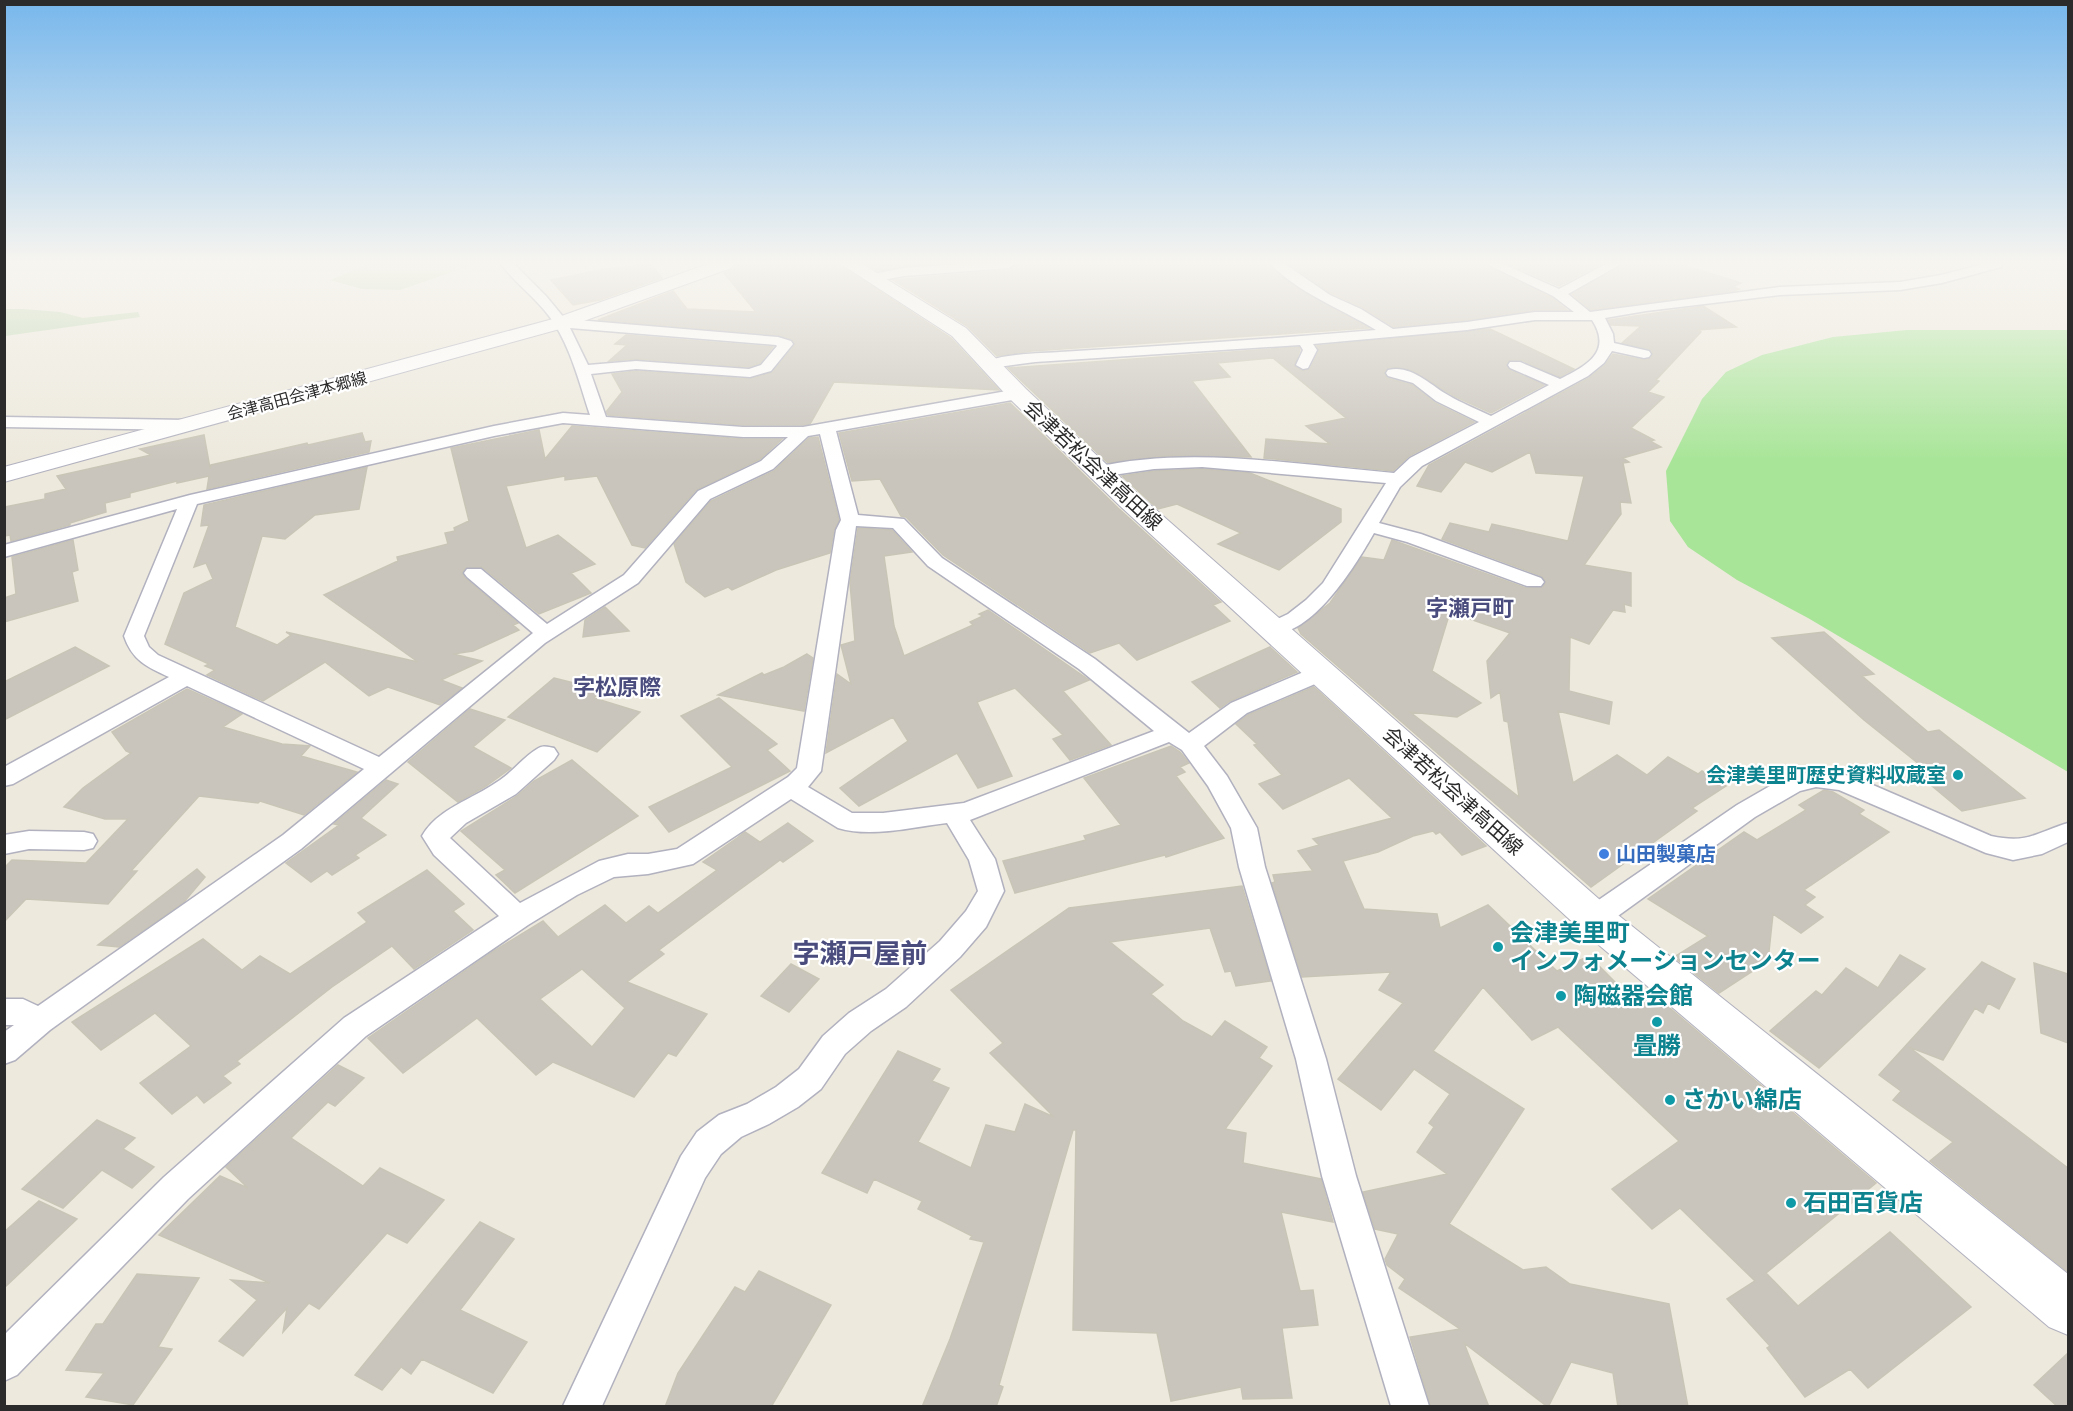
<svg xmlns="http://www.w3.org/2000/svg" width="2073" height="1411" viewBox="0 0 2073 1411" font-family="'Roboto Condensed','Noto Sans JP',sans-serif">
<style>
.green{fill:#a8e598}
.cemetery{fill:#c0d8b4}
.building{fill:#c9c5bd;stroke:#c9c5b6;stroke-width:1.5;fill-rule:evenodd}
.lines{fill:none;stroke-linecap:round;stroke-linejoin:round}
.minor-casing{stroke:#b1b1bf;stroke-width:3}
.secondary-casing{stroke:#b1b1bf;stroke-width:2}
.minor{fill:#fff;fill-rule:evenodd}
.secondary{fill:#fff;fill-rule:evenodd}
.culture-dot{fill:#0f9aa8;stroke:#fff;stroke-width:2}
.shop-dot{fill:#3f7fe0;stroke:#fff;stroke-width:2}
.labels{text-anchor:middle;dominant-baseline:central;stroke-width:4.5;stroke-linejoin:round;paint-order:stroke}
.far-street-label{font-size:16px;fill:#2b2b2b;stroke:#fff}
.street-label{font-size:20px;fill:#2b2b2b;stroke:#fff}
.culture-label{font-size:20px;font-weight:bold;fill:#0d838f;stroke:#fff;text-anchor:end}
.shop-label{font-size:20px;font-weight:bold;fill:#366cbe;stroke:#fff;text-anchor:start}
.quarter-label{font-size:22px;font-weight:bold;fill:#4a4c7e;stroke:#fff}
.near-culture-label{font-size:24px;font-weight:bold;fill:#0d838f;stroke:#fff;text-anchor:start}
.near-quarter-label{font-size:27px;font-weight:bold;fill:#4a4c7e;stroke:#fff}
</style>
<rect width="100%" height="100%" fill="#ede9dd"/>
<!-- green -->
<path class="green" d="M1907 330H2068V772L1808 618 1737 580 1688 547 1670 521 1666 471 1702 399 1726 372 1762 355 1833 337Z"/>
<!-- cemetery -->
<path class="cemetery" d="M367 264H468L473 265 400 290 362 289 330 280Z
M5 309H23L60 312 83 318 138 312 140 317 5 336Z"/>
<!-- building -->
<path class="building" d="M651 264 662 278 600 300 573 305 551 280 605 269Z
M736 264H839L951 338 999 390 834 382 810 424 803 425H743L608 415 606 412 622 392 612 374 636 371 750 379 773 372 795 345 792 339 778 335 598 320 673 291 687 309 756 312 724 273 733 269Z
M866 264H931L877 271Z
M1016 264H1269L1292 285 1369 328 1032 351 997 356 967 326 893 280 1008 270Z
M1289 264H1485L1552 298 1567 310H1535L1467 320 1394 327 1362 307 1331 293Z
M1508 264H1601L1559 286Z
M1623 264H1680L1741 283 1733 287 1739 289 1734 291 1591 310 1572 294Z
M1703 306 1736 327 1698 330 1701 332 1656 380 1659 381 1648 392 1664 397 1631 428 1654 440 1650 441 1661 447 1623 458 1629 462 1623 463 1631 503 1620 502 1621 514 1584 565 1631 573V606L1624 604 1625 612 1613 610 1589 644 1570 637 1569 691 1612 702 1609 724 1558 711 1573 783 1617 755 1647 775 1668 757 1698 774 1702 771 1726 786 1692 808 1697 811 1591 887 1301 634 1298 628 1330 603 1362 557 1384 560 1392 540 1526 588 1543 587 1546 582 1542 576 1442 539 1450 523 1489 532 1492 524 1568 541 1584 476 1536 473 1530 452 1492 472 1465 462 1441 492 1417 486 1429 465 1589 378 1605 365 1613 354 1644 360 1651 358 1653 353 1650 349 1622 343 1641 326 1611 325 1608 320ZM1450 612 1510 633 1487 661 1491 698 1500 692 1504 721 1508 722 1519 797 1410 712 1457 717 1481 703 1432 671Z
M1490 329 1574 369 1560 377 1521 360H1510L1506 364 1509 370 1544 385 1491 413 1454 396 1413 371 1397 367 1388 368 1384 372 1387 378 1412 385 1435 403 1474 422 1409 456 1393 471 1264 458 1266 439 1330 444 1306 426 1346 418 1273 358 1217 363 1230 377 1192 381 1251 457 1166 456 1108 463 1008 368 1299 347 1300 350 1294 366 1303 371 1310 369 1319 351 1317 346Z
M626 335 773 347 760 363 749 367 636 359 609 361 627 345 615 344Z
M1010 403 1118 508 1221 602 1213 605 1230 621 1137 660 1119 643 1090 653 943 555 906 517 901 516 880 479 852 481 839 433Z
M572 426 743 439H782L760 459 696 490 645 548 632 545 597 476 565 480V476L506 486 526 548 558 535 595 564 571 573 591 593 539 614 482 567 465 568 462 573 465 578 518 623 513 625 519 630 473 651 453 654 482 661 441 680 462 688 440 705 388 687 369 696 325 662 263 701 207 675 215 670 205 666 209 664 165 644 184 593 213 579 206 563 194 567 209 525 201 526 204 505 367 467 359 509 315 515 285 539 262 536 235 627 277 645 291 635 286 632 418 662 324 595 398 561 397 557 448 544 445 533 455 531 454 528 469 521 451 448 539 430 545 459Z
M362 433 365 442 371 441 369 452 207 489 209 476 177 483V481L130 493V497L105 503 106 512 70 523V525L11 541 10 535 4 536V507L45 499V494L66 489 57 476 151 455 140 449 204 435 210 468 211 465 307 443 308 445Z
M818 437 839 520 834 530 830 553 776 570 732 590 728 587 705 597 686 582 674 544 711 501 774 471 809 438Z
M1202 469 1250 473 1341 509V522L1279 570 1218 544 1241 533 1177 504 1158 509 1122 476 1154 471Z
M858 528 892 530 912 552 884 556 894 626 904 656 973 625 970 622 983 616 979 614 988 610 1089 680 1063 691 1111 745 1070 760 1053 739 1063 735 1015 688 977 702 1012 776 978 788 957 753 859 806 840 788 908 741 893 717 826 753 837 674 851 684 841 645 855 641 850 583Z
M73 540 78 570 72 572 78 601 4 622V598L16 594 12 557Z
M605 607 629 631 583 637 585 620Z
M1824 632 1874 674 1862 676 1928 732 1939 730 2025 798 1962 811 1908 766 1919 764 1864 720 1772 638Z
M75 647 109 666 4 720V682Z
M1270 647 1297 672 1230 701 1220 708 1192 682Z
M807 654 813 658 804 711 718 695 762 673 764 675 784 667Z
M554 678 602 690 594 698 640 712 597 752 508 717Z
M1314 687 1486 846 1462 855 1440 832 1436 834 1433 831 1413 836 1378 852 1343 861 1364 909 1437 914 1440 928 1488 905 1557 971 1589 956 1636 1003 1652 993 1876 1183 1766 1273 1798 1306 1890 1232 1971 1307 1868 1388 1850 1369 1805 1397 1767 1348 1770 1346 1727 1299 1755 1281 1680 1208 1652 1229 1612 1189 1679 1141 1558 1027 1532 1040 1483 987 1433 1051 1524 1109 1449 1224 1523 1270 1546 1267 1570 1284 1669 1304 1688 1407H1618L1613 1373 1571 1362 1548 1407 1464 1343 1489 1407H1431L1410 1337 1460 1329 1399 1288 1405 1279 1387 1265 1385 1259 1398 1234 1375 1229 1363 1192 1447 1174 1417 1152 1434 1127 1429 1123 1450 1094 1414 1069 1381 1110 1338 1079 1403 1003 1379 990 1391 972 1302 977 1272 883 1275 882 1273 875 1313 871 1298 851 1319 845 1313 839 1392 818 1349 778 1283 809 1259 784 1282 775 1254 745 1257 744 1236 724 1248 715Z
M187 689 242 714 223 727 282 744 310 746 301 756 357 772 304 815 260 801 258 803 199 796 131 871H137L108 904 26 899 4 922V868L12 860 86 863 128 819H105L64 807 83 788 131 753 126 751 112 732Z
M719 698 777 744 767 750 790 771 669 832 649 807 732 767 681 716Z
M470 709 505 720 473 747 511 768 486 786 458 802 408 762Z
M1171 746 1180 752 1189 763 1180 767 1185 772 1176 776 1224 838 1166 857 1165 855 1015 893 1003 861 1086 840 1084 836 1121 825 1084 778Z
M572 760 638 816 515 893 496 875 505 870 461 831 517 796 534 781Z
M386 780 398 784 361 818 386 835 355 855 359 858 332 875 327 871 311 882 286 863 339 825 334 824Z
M1824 790 1833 792 1864 810 1859 814 1889 832 1804 890 1815 897 1805 905 1823 917 1801 933 1773 914 1768 961 1719 993 1674 957 1708 936 1648 899 1744 832 1757 840 1806 810 1799 805Z
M788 823 813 841 783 862 780 860 735 893 659 950 664 954 627 982 707 1014 676 1056 668 1053 634 1097 553 1062 536 1075 477 1018 403 1073 368 1038 494 951 543 921 558 937 605 905 626 923 649 906 658 913 717 870 703 862 737 838 745 832 760 842ZM582 969 625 1008 592 1047 540 999Z
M197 869 205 877 184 902 119 947 98 945Z
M427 870 464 904 453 911 473 930 414 969 392 946 332 987 237 1061 240 1064 223 1076 231 1083 204 1103 197 1095 172 1114 140 1083 191 1046 155 1013 101 1050 72 1022 203 939 242 970 260 956 290 974 367 922 358 913Z
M1242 886 1271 981 1236 986 1231 971 1225 972 1210 928 1110 942 1163 985 1151 994 1183 1021 1212 1037 1225 1021 1267 1047 1259 1058 1272 1066 1225 1129 1246 1133 1243 1163 1321 1179 1333 1222 1281 1212 1300 1291 1313 1290 1318 1325 1282 1328 1292 1398 1243 1399 1241 1387 1171 1401 1157 1333 1073 1330 1076 1130H1073L999 1385 1003 1387 996 1407H922L950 1339 984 1242 970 1239 972 1236 918 1209 922 1201 874 1179 867 1193 822 1173 898 1051 940 1069 932 1081 949 1088 918 1142 971 1168 986 1125 1015 1132 1025 1104 1054 1117 990 1053 1003 1043 951 990 1069 908Z
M1900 955 1925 969 1819 1068 1770 1031 1816 991 1822 995 1846 968 1878 988Z
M1982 962 2015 979 1999 1009 1988 1003 1983 1013 1975 1008 1943 1060 1909 1047 2068 1168V1272L1930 1161 1953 1142 1893 1100 1901 1091 1879 1075Z
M2034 963 2068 974V1043L2041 1033Z
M791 964 819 979 789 1012 761 996Z
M338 1065 364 1078 335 1106 328 1102 291 1138 363 1186 380 1168 444 1200 407 1243 387 1233 319 1309 309 1303 283 1332 287 1308 243 1356 219 1341 257 1300 231 1280 270 1283 159 1235 220 1176 248 1188 226 1167Z
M97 1120 135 1138 123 1149 154 1167 132 1188 102 1170 63 1208 22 1189Z
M39 1201 77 1219 4 1288V1232Z
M480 1222 514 1239 460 1310 527 1342 493 1393 422 1359 411 1374 401 1367 382 1390 355 1375Z
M759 1271 831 1305 771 1407H665L678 1373 735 1287 745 1292Z
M137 1274 199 1278 158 1347 172 1349 133 1405 86 1397 104 1373 66 1370 96 1324H103Z
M2068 1353V1407H2058L2034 1385Z"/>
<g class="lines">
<defs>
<path id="minor" d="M501 264H514L546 296 565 319 778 337 791 341 793 344 771 371 750 377 636 369 591 374 606 417 743 427H803L1018 389 1023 391 1026 394 1023 397 1018 399 836 431 858 515 904 519 942 558 1095 659 1189 733 1231 703 1313 668 1321 666 1329 668 1332 673 1329 678 1247 713 1204 746 1227 776 1257 828 1265 867 1326 1059 1356 1176 1429 1406H1391L1322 1176 1296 1059 1239 867 1231 828 1208 786 1182 750 1169 742 970 820 995 859 1004 891 986 927 960 957 906 1007 871 1031 845 1054 821 1089 798 1107 769 1124 741 1137 721 1154 705 1178 602 1406H563L681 1156 697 1132 719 1115 747 1104 776 1087 799 1069 823 1036 849 1013 886 989 940 941 966 911 978 891 969 860 947 823C913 827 871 838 838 828L791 799 693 864 648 874 614 877 577 895 528 925 366 1036 188 1199 17 1375 4 1381V1335L164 1177 344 1018 499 916 434 855 422 836C437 809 473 799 497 782 512 773 522 758 537 749 543 745 548 747 554 748L558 754 554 760 516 794 466 823 450 838 520 903 599 861 628 854H648L677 849 788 777 797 768 836 530 841 520 820 434 808 436 773 469 710 499 638 583 545 643 301 849 50 1030 15 1060 4 1064V1032L14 1025H4V999H23L38 1006 283 835 364 769 187 686 13 784 4 786V767L169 677C147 667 132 660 124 636L177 509 4 557V545L190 495 494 426 563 413 590 415C579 382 570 344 549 316 535 297 515 283 501 264ZM570 328 776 345 777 346 761 365 749 369 636 361 588 365ZM563 423 743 437H788L761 461 698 491 624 575 547 624 481 569H467L464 573 467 577 533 633 379 757 158 655 149 647 144 636 197 504 494 436ZM856 526 893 528 928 566 1079 669 1154 731 964 803 883 813H852L808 787 821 771Z
M962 264H1014L1008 268 904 276 872 282 866 278 868 275 904 268Z
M1271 264H1285L1330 295 1361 309 1393 329 1467 322 1535 312H1574L1553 296 1487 264H1503L1559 289 1606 264H1621L1568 294 1590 312 1780 287 1900 282 1941 275 1984 264H2003L2001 267 1942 283 1900 290 1780 295 1646 311 1605 318 1613 334 1614 343 1649 351 1651 354 1649 357 1644 358 1612 351 1604 363 1588 376 1422 466 1400 487 1379 523 1421 534 1541 578 1544 582 1541 586H1527L1407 542 1374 533C1357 563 1309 643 1267 632L1264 628 1267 624 1288 614 1306 600 1323 583 1386 483 1202 467 1154 469 1099 477 1093 476 1090 472 1093 468C1187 445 1298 465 1394 473L1410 458 1479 422 1436 401 1413 383 1388 376 1386 373 1388 370C1411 364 1430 385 1448 395 1461 403 1477 409 1491 416L1549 385 1510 368 1508 365 1510 362H1520L1560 379C1586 366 1613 352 1592 320H1535L1467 330 1313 344 1317 350 1308 368 1303 369 1296 365 1303 350 1300 345 1035 362 991 368 984 364C993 354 1045 353 1060 352 1165 346 1271 339 1376 330 1344 310 1296 292 1271 264Z
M4 417 187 420 195 425 187 430 4 427Z
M1816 771 1852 776 1991 836C2028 844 2035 833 2068 823V842L2042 854 2013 860 1986 853 1839 790 1816 787 1800 791 1755 817 1604 926 1594 929 1584 926 1580 918 1584 910 1737 805 1784 778Z
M29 831 84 832 93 834 97 841 93 848 84 850 29 849 4 854V835Z"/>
<path id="secondary" d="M708 264H734L731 268 567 327 4 482V467L553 319Z
M841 264H862L966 328 1026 389 1138 494 1608 907 2068 1274V1335L2049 1327 1580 929 1120 506 1010 399 952 336Z"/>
</defs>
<!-- minor casing -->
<use href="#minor" class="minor-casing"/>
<!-- secondary casing -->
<use href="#secondary" class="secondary-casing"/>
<!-- minor -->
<use href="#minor" class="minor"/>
<!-- secondary -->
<use href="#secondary" class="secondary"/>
</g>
<!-- sky -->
<linearGradient id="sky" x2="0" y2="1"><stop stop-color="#77b7ec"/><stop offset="0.57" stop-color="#f7f5f0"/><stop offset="1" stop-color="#f7f5f0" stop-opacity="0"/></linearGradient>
<rect width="2073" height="461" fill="url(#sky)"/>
<!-- markers -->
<g class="culture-dot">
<circle cx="1958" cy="775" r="6"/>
<circle cx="1498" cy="947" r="6"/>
<circle cx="1561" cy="996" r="6"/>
<circle cx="1657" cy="1022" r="6"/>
<circle cx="1670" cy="1100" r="6"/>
<circle cx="1791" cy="1203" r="6"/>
</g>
<circle class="shop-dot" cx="1604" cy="854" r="6"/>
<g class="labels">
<!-- far-street labels -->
<g class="far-street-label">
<text transform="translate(297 396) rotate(-15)">会津高田会津本郷線</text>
</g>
<!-- street labels -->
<g class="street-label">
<text transform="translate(1093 465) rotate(43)">会津若松会津高田線</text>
<text transform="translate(1453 791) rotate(42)">会津若松会津高田線</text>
</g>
<!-- culture labels -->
<g class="culture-label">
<text x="1946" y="775">会津美里町歴史資料収蔵室</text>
</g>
<!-- shop labels -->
<g class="shop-label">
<text x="1616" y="854">山田製菓店</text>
</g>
<!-- quarter labels -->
<g class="quarter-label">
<text x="1470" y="608">字瀬戸町</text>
<text x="617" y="687">字松原際</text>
</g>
<!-- near-culture labels -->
<g class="near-culture-label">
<text x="1510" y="933">会津美里町<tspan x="1510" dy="28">インフォメーションセンター</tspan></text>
<text x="1573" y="996">陶磁器会館</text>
<text x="1657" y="1046" text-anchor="middle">畳勝</text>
<text x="1682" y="1100">さかい綿店</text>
<text x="1803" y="1203">石田百貨店</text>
</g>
<!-- near-quarter labels -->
<g class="near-quarter-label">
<text x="860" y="954">字瀬戸屋前</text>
</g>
</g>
<!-- border -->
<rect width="2073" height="1411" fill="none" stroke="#2b2b2b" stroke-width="12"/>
</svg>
